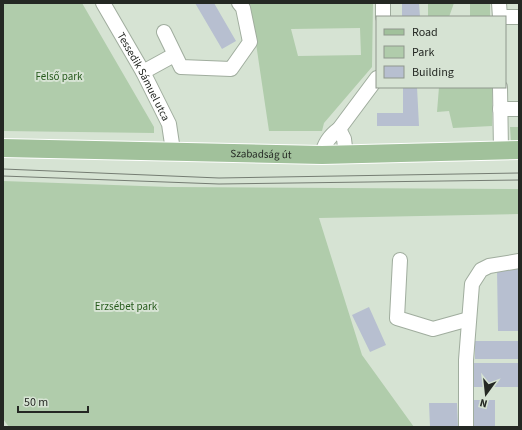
<svg xmlns="http://www.w3.org/2000/svg" width="522" height="430" viewBox="0 0 522 430" font-family="'Source Sans 3',sans-serif">
<style>
.green{fill:#b0ccab;fill-rule:evenodd}
.building{fill:#b7bfd0}
.lines{fill:none;stroke-linecap:round;stroke-linejoin:round}
.minor-casing{stroke:#a0ad9e;stroke-width:16}
.major-casing{stroke:#fff;stroke-width:20}
.minor{stroke:#fff;stroke-width:14}
.major{stroke:#a1c19b;stroke-width:18}
.tram{stroke:#757d73;stroke-width:1}
.labels{text-anchor:middle;dominant-baseline:central;stroke-width:4;stroke-linejoin:round;paint-order:stroke}
.park-label{font-size:11px;fill:#265a1c;stroke:#d6e3d3}
.street-label{font-size:11px;fill:#242823;stroke:#d6e3d3}
</style>
<rect width="100%" height="100%" fill="#d6e3d3"/>
<!-- green -->
<path class="green" d="M3 3H82L154 127V133L3 131Z
M250 3H373L372 67 324 123 322 131H269ZM360 28 361 55 298 56 291 29Z
M428 3H454L449 17H428Z
M470 3H490V17H470Z
M439 87H492V126L453 128 449 111 437 112Z
M510 127H519V142H511Z
M3 181 169 187 519 189V214L319 218 362 355 414 427H9L3 419Z"/>
<!-- building -->
<path class="building" d="M195 3H214L236 41 222 49Z
M402 3H419L420 17H402Z
M403 87H417L419 126H377V113H403Z
M519 268 518 331H498L497 269Z
M369 307 386 345 370 352 352 315Z
M475 341H519V359H475Z
M472 363H519V387H472Z
M474 400H495V427H474Z
M429 403H457L458 427H430Z"/>
<g class="lines">
<defs>
<g id="minor">
<path id="s1" d="M103 3 143 72 169 124 172 144V153"/>
<path d="M383 3V17"/>
<path d="M499 3 500 17"/>
<path d="M505 17H519"/>
<path d="M164 32 181 67 231 69 250 42 243 8 239 3"/>
<path d="M143 72 174 55"/>
<path d="M500 87 501 151"/>
<path d="M500 109H519"/>
<path d="M339 129 344 139 346 155"/>
<path d="M322 155C324 144 329 136 339 129L377 78"/>
<path d="M400 260 397 318 433 329 469 319"/>
<path d="M466 427V360L472 284 481 270 489 266 519 261"/>
</g>
<g id="major">
<path id="s2" d="M3 148 322 155 519 150"/>
</g>
</defs>
<!-- minor casing -->
<use href="#minor" class="minor-casing"/>
<!-- major casing -->
<use href="#major" class="major-casing"/>
<!-- minor -->
<use href="#minor" class="minor"/>
<!-- major -->
<use href="#major" class="major"/>
<!-- tram -->
<path class="tram" d="M3 169 219 178 519 173
M3 176 219 184 519 180"/>
</g>
<g class="labels">
<!-- park labels -->
<g class="park-label">
<text x="59" y="76">Felső park</text>
<text x="126" y="306">Erzsébet park</text>
</g>
<!-- street labels -->
<g class="street-label">
<text stroke="none"><textPath href="#s1" startOffset="84">Tessedik Sámuel utca</textPath></text>
<text stroke="none"><textPath href="#s2" startOffset="258">Szabadság út</textPath></text>
</g>
</g>
<!-- border -->
<rect width="522" height="430" fill="none" stroke="#242823" stroke-width="8"/>
<!-- legend -->
<rect x="376" y="16" width="130" height="72" fill="#d6e3d3" stroke="#8f988d"/>
<rect x="384" y="29" width="20" height="6" fill="#a1c19b" stroke="#8f988d"/>
<text x="412" y="36" font-size="12" fill="#242823">Road</text>
<rect x="384" y="46" width="20" height="12" fill="#b0ccab" stroke="#8f988d"/>
<text x="412" y="56" font-size="12" fill="#242823">Park</text>
<rect x="384" y="66" width="20" height="12" fill="#b7bfd0" stroke="#8f988d"/>
<text x="412" y="76" font-size="12" fill="#242823">Building</text>
<!-- north arrow -->
<g transform="translate(486 394) rotate(195)" stroke="#d6e3d3" stroke-width="3" paint-order="stroke">
<path d="M0-3L7 15L0 10L-7 15Z" fill="#242823"/>
<text y="-6" font-size="11" font-weight="bold" text-anchor="middle" fill="#242823">N</text>
</g>
<!-- scale -->
<path d="M18 406v6h70v-6" fill="none" stroke="#242823" stroke-width="2"/>
<text x="24" y="406" font-size="12" fill="#242823" stroke="#d6e3d3" stroke-width="3" paint-order="stroke">50 m</text>
</svg>
